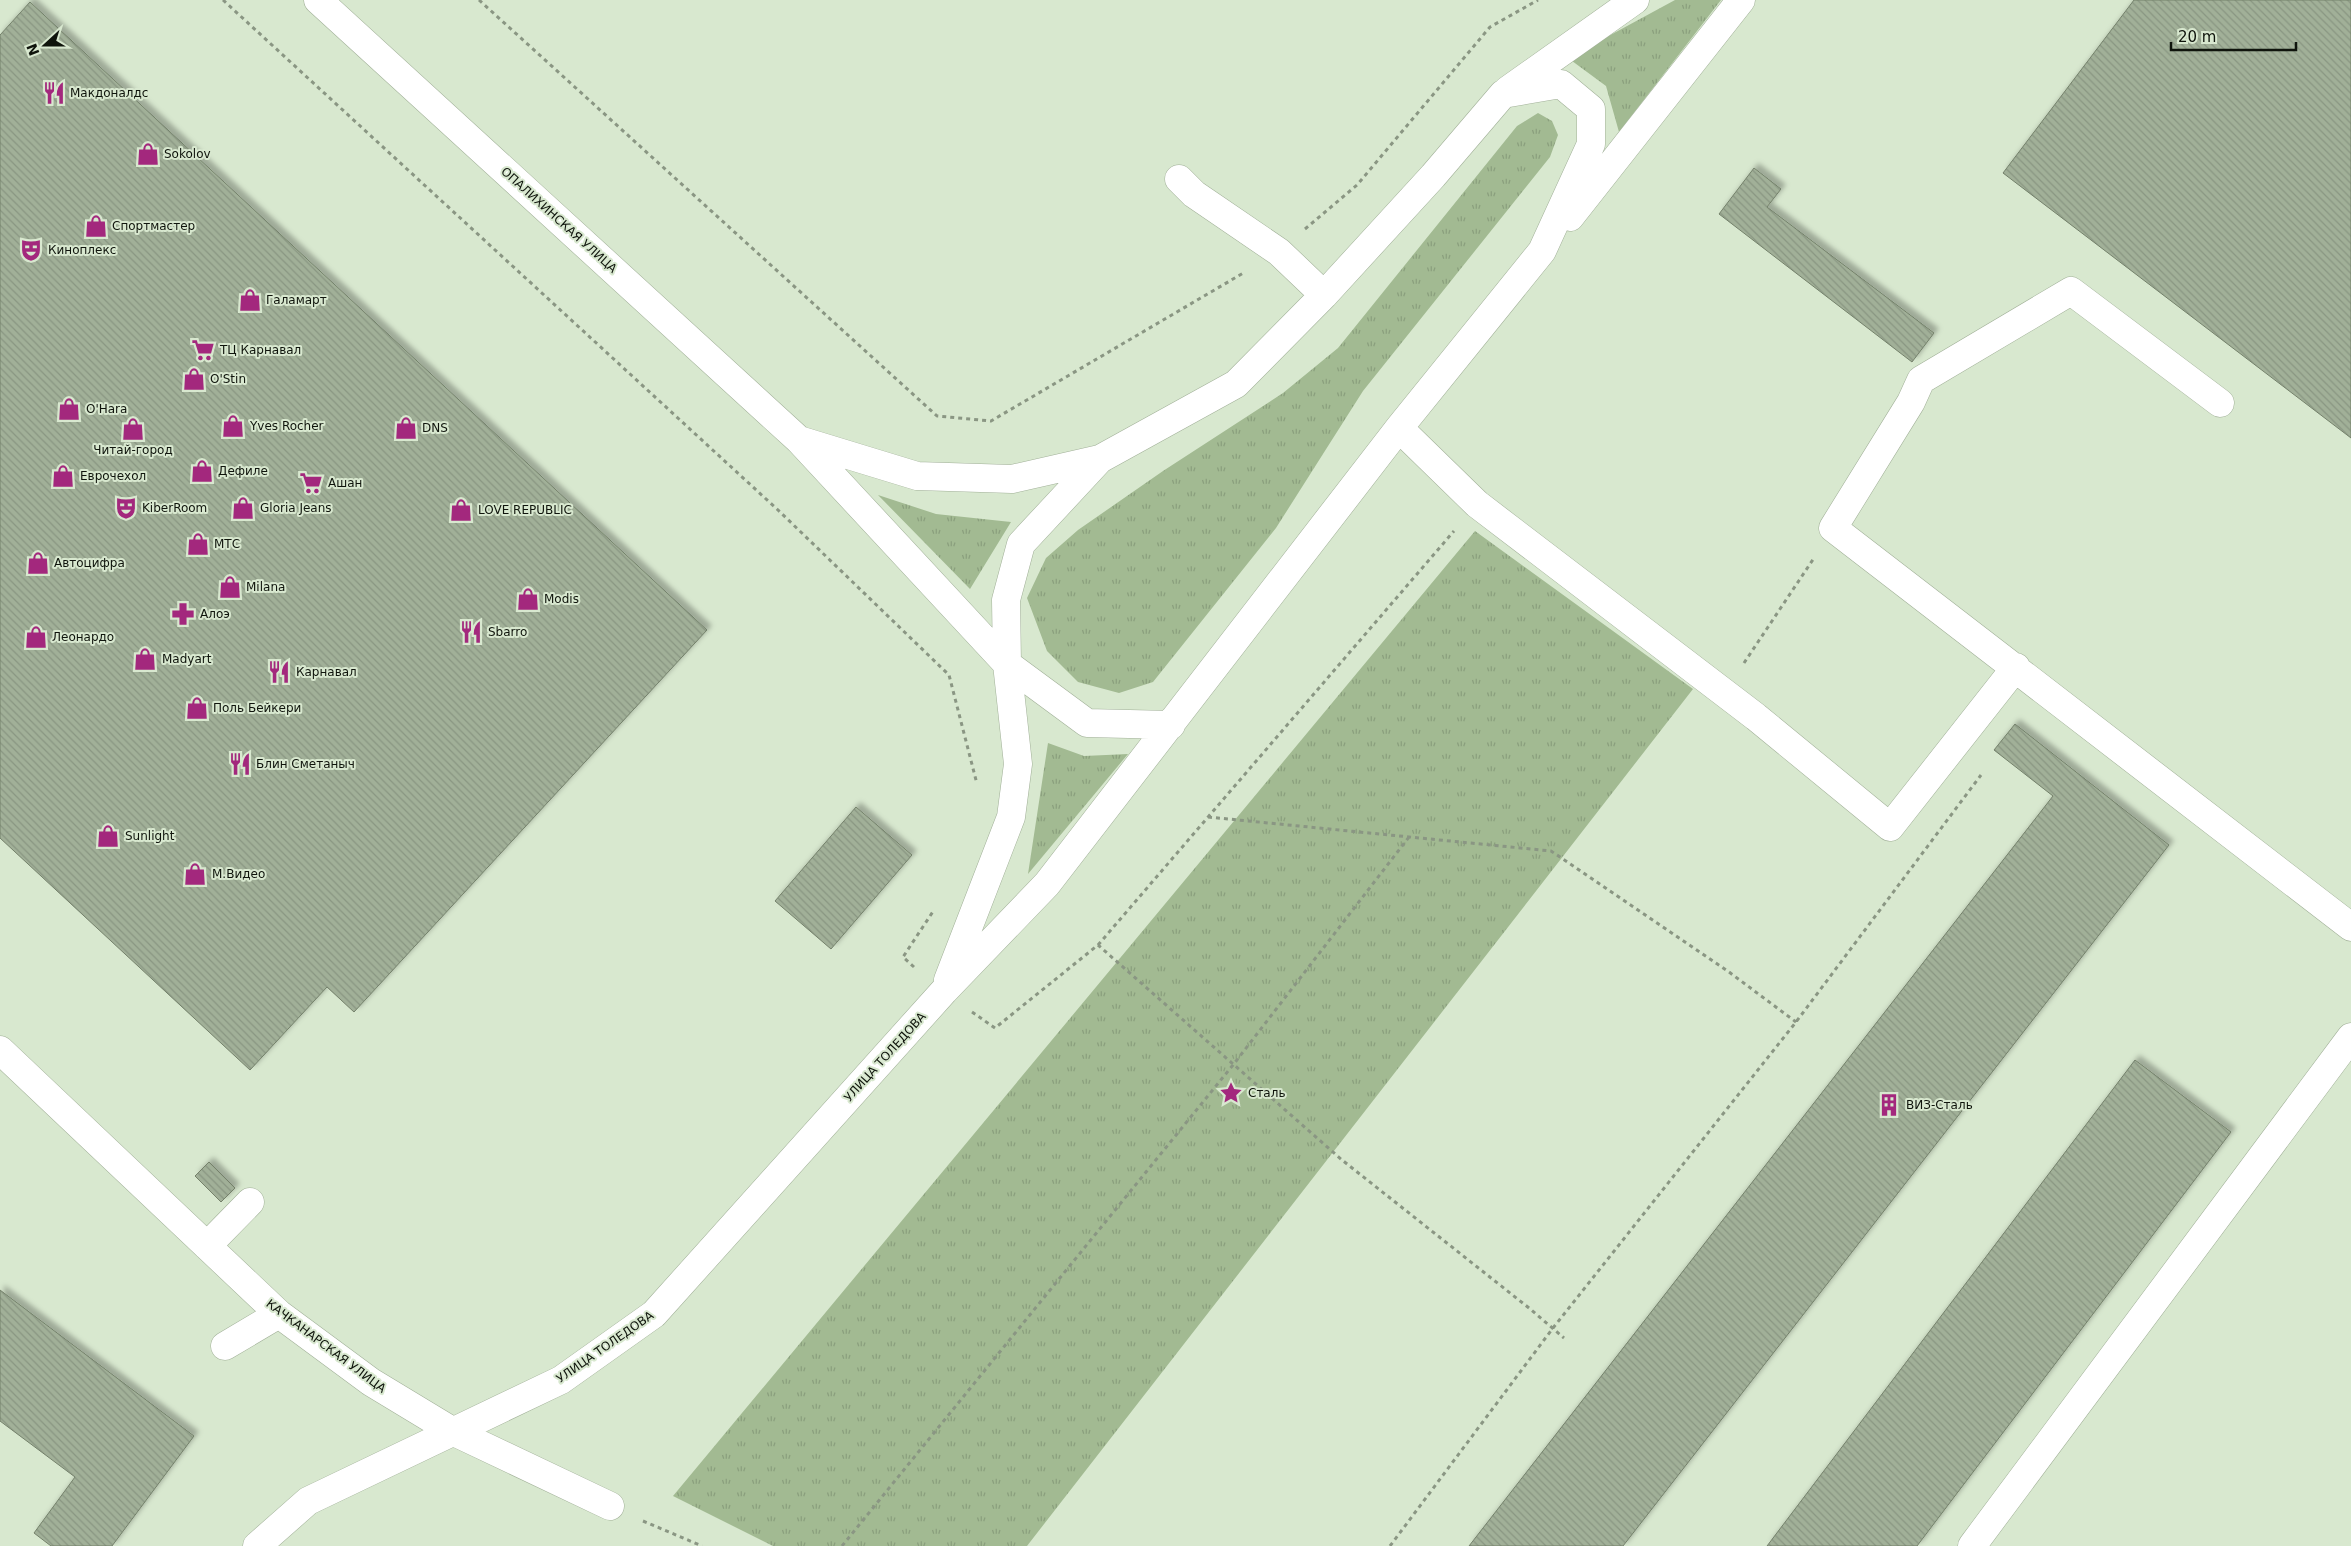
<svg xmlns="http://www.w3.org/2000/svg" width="2351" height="1546" viewBox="0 0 2351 1546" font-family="'DejaVu Sans',sans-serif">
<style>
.grass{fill:url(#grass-tufts)}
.building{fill:url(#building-back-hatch);stroke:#74816b;filter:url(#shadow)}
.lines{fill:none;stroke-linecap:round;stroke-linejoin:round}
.minor-casing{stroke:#a1b098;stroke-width:29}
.path{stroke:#8a9683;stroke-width:3;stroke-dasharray:4 4;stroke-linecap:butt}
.minor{stroke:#fff;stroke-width:28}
.labels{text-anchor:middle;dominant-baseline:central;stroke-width:4;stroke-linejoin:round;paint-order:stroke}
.poi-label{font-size:12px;fill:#0f140c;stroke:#d8e8cf;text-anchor:start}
.street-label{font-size:12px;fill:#0f140c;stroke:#d8e8cf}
</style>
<defs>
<pattern id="grass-tufts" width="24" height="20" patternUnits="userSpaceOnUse" patternTransform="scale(1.25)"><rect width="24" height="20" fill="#a2ba92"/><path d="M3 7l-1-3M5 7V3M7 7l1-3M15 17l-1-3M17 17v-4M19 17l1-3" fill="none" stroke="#8a9f7d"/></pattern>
<pattern id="building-back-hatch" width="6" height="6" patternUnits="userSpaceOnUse" patternTransform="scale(1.25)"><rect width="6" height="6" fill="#a1b098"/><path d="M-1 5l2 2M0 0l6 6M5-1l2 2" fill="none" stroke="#899682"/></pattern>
<filter id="shadow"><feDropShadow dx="4.5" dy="-4.5" stdDeviation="2.5" flood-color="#0004"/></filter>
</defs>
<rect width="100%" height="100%" fill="#d8e8cf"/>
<!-- grass -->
<path class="grass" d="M1675 0H1721L1619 132 1606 86 1568 58Z
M1538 113 1552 121 1558 135 1550 157 1363 391 1276 528 1153 682 1119 693 1078 682 1047 651 1027 598 1046 558 1078 530 1163 471 1283 393 1338 348 1517 126Z
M878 495 936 514 1011 522 970 589Z
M1475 531 1693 689 1027 1546H773L673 1496Z
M1048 743 1084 756 1128 754 1028 874Z"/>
<!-- building -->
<path class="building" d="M2134 0H2351V438L2003 173Z
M30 2 707 630 354 1012 327 987 250 1070 0 838V35Z
M1754 168 1781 189 1767 207 1934 333 1912 362 1719 214Z
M2015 724 2169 845 1623 1546H1469L2053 796 1994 750Z
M856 807 912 855 831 949 775 901Z
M2135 1060 2231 1132 1917 1546H1767Z
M209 1162 235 1188 221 1202 195 1176Z
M0 1290 194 1436 112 1546H51L34 1533 75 1477 0 1421Z"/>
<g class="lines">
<defs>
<path id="minor" d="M318 0 799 440 1007 664 1018 764 1011 817 948 980
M1508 90 1635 0
M1179 179 1194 194 1279 252 1324 295
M1570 217 1741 0
M2220 403 2071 291 1921 380 1911 402 1833 528 2351 927
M1399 428 1477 504 1756 717 1890 827 2016 667
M1100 459 1021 544 1006 600 1007 664 1087 723 1171 725
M0 1050 279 1314 371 1382 452 1431 610 1506
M207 1246 250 1202
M225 1346 279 1314
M257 1546 308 1501 561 1380 654 1314 944 991 1047 884 1399 428 1542 251 1591 144V109L1561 84 1503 94 1433 176 1324 295 1236 384 1100 459 1012 479 917 476 799 440
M1972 1546 2351 1037"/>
</defs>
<!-- minor casing -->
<use href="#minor" class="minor-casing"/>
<!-- path -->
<path class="path" d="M223 0 778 510 949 675 977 784
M479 0 937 416 991 421 1245 272
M1305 229 1357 185 1490 27 1538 0
M1744 663 1814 558
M1208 817 1551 851 1729 972 1796 1022
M1098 945 1454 531
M914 967 903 957 934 910
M972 1012 995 1028 1098 945 1342 1160 1529 1308 1564 1338
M643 1521 702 1546
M842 1546 1233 1065 1409 837
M1390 1546 1553 1328 1796 1022 1981 775"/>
<!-- minor -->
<use href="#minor" class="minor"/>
</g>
<!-- icons -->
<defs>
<symbol id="restaurant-bare" viewBox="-9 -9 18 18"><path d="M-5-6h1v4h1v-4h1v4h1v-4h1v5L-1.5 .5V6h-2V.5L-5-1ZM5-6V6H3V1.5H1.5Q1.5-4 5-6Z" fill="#a3287d" stroke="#d8e8cf" stroke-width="2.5" paint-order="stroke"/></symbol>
<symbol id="shop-bare" viewBox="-9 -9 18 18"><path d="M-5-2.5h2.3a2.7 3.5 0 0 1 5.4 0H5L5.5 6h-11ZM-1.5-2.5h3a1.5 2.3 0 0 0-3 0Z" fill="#a3287d" stroke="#d8e8cf" stroke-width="2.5" paint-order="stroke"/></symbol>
<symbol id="theatre-bare" viewBox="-9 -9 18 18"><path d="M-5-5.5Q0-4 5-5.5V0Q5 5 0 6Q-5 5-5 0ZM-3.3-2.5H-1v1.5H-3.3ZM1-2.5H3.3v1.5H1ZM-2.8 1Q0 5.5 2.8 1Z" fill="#a3287d" stroke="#d8e8cf" stroke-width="2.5" paint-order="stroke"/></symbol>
<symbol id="supermarket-bare" viewBox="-9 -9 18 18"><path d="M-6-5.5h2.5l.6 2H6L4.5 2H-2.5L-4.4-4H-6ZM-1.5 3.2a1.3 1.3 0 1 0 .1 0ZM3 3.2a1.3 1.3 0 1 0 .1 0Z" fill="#a3287d" stroke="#d8e8cf" stroke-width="2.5" paint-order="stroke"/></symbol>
<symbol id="pharmacy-bare" viewBox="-9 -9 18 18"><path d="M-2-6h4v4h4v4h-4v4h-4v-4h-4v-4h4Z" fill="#a3287d" stroke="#d8e8cf" stroke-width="2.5" paint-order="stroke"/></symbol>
<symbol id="sight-bare" viewBox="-9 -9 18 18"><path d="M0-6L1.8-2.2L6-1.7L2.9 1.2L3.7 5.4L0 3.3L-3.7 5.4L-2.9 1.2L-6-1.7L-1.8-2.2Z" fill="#a3287d" stroke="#d8e8cf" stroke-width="2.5" paint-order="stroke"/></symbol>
<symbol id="building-bare" viewBox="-9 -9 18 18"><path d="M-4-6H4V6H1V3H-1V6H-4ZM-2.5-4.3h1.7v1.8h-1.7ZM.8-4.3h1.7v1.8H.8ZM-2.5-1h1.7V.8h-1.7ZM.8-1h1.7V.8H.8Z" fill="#a3287d" stroke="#d8e8cf" stroke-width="2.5" paint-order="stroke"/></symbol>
</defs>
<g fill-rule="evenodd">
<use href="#restaurant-bare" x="38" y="77" width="32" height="32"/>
<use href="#shop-bare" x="132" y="138" width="32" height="32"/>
<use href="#shop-bare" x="80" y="210" width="32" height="32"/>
<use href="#theatre-bare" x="15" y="234" width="32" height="32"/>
<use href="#shop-bare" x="234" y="284" width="32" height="32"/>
<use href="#supermarket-bare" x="187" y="334" width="32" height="32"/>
<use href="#shop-bare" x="178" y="363" width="32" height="32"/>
<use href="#shop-bare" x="53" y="393" width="32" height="32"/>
<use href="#shop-bare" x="217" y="410" width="32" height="32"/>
<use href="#shop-bare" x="390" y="412" width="32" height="32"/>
<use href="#shop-bare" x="117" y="413" width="32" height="32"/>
<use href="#shop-bare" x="186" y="455" width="32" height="32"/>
<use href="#shop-bare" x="47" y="460" width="32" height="32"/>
<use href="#supermarket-bare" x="295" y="467" width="32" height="32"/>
<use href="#theatre-bare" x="110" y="492" width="32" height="32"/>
<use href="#shop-bare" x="227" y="492" width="32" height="32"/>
<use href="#shop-bare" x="445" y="494" width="32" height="32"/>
<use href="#shop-bare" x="182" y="528" width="32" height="32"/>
<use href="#shop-bare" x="22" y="547" width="32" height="32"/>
<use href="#shop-bare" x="214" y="571" width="32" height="32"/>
<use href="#shop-bare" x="512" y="583" width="32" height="32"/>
<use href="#pharmacy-bare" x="167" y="598" width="32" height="32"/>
<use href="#restaurant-bare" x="455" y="616" width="32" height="32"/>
<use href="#shop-bare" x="20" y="621" width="32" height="32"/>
<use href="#shop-bare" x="129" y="643" width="32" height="32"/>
<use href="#restaurant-bare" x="263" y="656" width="32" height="32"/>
<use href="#shop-bare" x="181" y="692" width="32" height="32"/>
<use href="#restaurant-bare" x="224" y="748" width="32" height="32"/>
<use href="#shop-bare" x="92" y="820" width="32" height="32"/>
<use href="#shop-bare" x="179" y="858" width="32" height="32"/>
<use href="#sight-bare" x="1215" y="1077" width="32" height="32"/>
<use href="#building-bare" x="1873" y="1089" width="32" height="32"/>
</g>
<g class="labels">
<!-- poi labels -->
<g class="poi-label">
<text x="70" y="93">Макдоналдс</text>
<text x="164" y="154">Sokolov</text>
<text x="112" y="226">Спортмастер</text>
<text x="48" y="250">Киноплекс</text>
<text x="266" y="300">Галамарт</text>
<text x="220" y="350">ТЦ Карнавал</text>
<text x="210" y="379">O'Stin</text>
<text x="86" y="409">O'Hara</text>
<text x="250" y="426">Yves Rocher</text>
<text x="422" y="428">DNS</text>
<text x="133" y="450" text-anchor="middle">Читай-город</text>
<text x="218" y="471">Дефиле</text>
<text x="80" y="476">Еврочехол</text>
<text x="328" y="483">Ашан</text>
<text x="142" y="508">KiberRoom</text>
<text x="260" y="508">Gloria Jeans</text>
<text x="478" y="510">LOVE REPUBLIC</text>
<text x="214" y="544">МТС</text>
<text x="54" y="563">Автоцифра</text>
<text x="246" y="587">Milana</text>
<text x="544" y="599">Modis</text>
<text x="200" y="614">Алоэ</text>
<text x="488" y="632">Sbarro</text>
<text x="52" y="637">Леонардо</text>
<text x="162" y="659">Madyart</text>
<text x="296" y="672">Карнавал</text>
<text x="213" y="708">Поль Бейкери</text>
<text x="256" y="764">Блин Сметаныч</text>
<text x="125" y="836">Sunlight</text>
<text x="212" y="874">М.Видео</text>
<text x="1248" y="1093">Сталь</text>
<text x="1906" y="1105">ВИЗ-Сталь</text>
</g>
<!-- street labels -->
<g class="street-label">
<text transform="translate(559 220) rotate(42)">ОПАЛИХИНСКАЯ УЛИЦА</text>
<text transform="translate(885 1057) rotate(-48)">УЛИЦА ТОЛЕДОВА</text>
<text transform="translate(326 1346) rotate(37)">КАЧКАНАРСКАЯ УЛИЦА</text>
<text transform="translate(605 1347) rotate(-35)">УЛИЦА ТОЛЕДОВА</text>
</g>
</g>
<!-- north arrow -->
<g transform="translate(45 45) rotate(249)" stroke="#d8e8cf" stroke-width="4" paint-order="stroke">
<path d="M0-4L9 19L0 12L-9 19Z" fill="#0f140c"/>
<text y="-8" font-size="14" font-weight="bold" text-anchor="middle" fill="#0f140c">N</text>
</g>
<!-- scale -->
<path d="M2171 42v8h125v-8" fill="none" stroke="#0f140c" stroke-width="2.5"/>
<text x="2178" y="42" font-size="15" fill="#0f140c" stroke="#d8e8cf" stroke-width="4" paint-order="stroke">20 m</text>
</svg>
